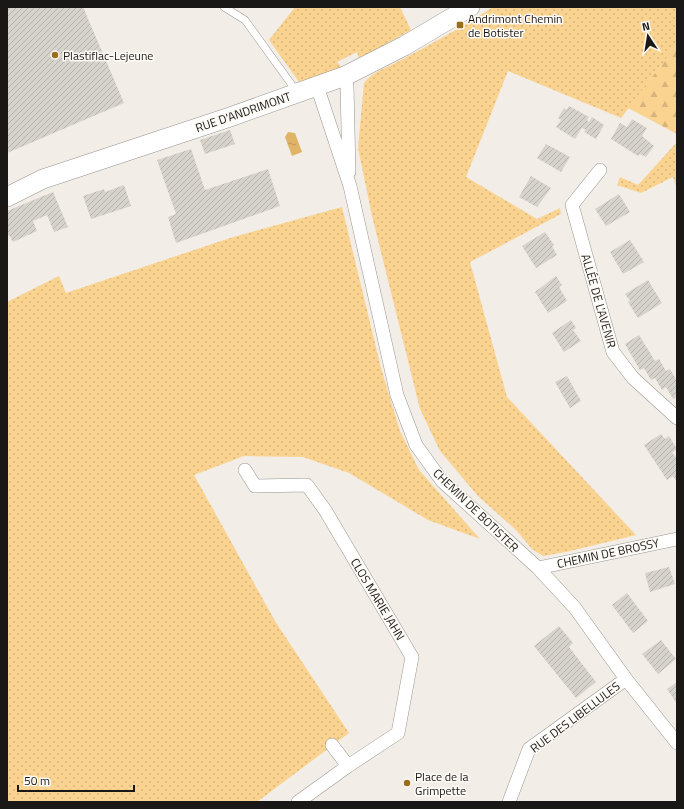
<svg xmlns="http://www.w3.org/2000/svg" width="684" height="809" viewBox="0 0 684 809" font-family="'Titillium Web',sans-serif">
<style>
.grass{fill:url(#grass-dots)}
.forest{fill:url(#forest-firs)}
.water{fill:url(#water-ripples)}
.building{fill:url(#building-hatch)}
.lines{fill:none;stroke-linecap:round;stroke-linejoin:round}
.lane-casing{stroke:#99958f;stroke-width:8}
.street-casing{stroke:#99958f;stroke-width:14}
.secondary-casing{stroke:#99958f;stroke-width:20}
.lane{stroke:#fff;stroke-width:7}
.street{stroke:#fff;stroke-width:13}
.secondary{stroke:#fff;stroke-width:19}
.poi-dot{fill:#986f1b;stroke:#fefbf6;stroke-width:1.5}
.labels{text-anchor:middle;dominant-baseline:central;stroke-width:3;stroke-linejoin:round;paint-order:stroke}
.poi-label{font-size:12px;fill:#1a1816;stroke:#fefbf6;text-anchor:start}
.street-label{font-size:12px;fill:#1a1816;stroke:#fefbf6}
</style>
<defs>
<pattern id="grass-dots" width="8" height="8" patternUnits="userSpaceOnUse"><rect width="8" height="8" fill="#fad391"/><path d="M2 2h.1M6 6h.1" fill="none" stroke="#d6b47c" stroke-width="1.8" stroke-linecap="round"/></pattern>
<pattern id="forest-firs" width="22" height="20" patternUnits="userSpaceOnUse"><rect width="22" height="20" fill="#fad391"/><path d="M5 1l3.5 6h-7zM16 11l3.5 6h-7z" fill="#d6b47c"/></pattern>
<pattern id="water-ripples" width="26" height="14" patternUnits="userSpaceOnUse"><rect width="26" height="14" fill="#e0b466"/><path d="M2 4q2-2 4 0t4 0M15 11q2-2 4 0t4 0" fill="none" stroke="#c09a58"/></pattern>
<pattern id="building-hatch" width="6" height="6" patternUnits="userSpaceOnUse"><rect width="6" height="6" fill="#d6d2cc"/><path d="M-1 1l2-2M0 6l6-6M5 7l2-2" fill="none" stroke="#b7b4ae"/></pattern>
</defs>
<rect width="100%" height="100%" fill="#f2eee7"/>
<!-- grass -->
<path class="grass" d="M295 7H400L411 30 359 59 357 52 337 62 342 68 299 82 269 40Z
M493 7H677V45L621 118 508 71 466 177 537 219 560 208 561 214 470 262 507 397 636 535 566 552 543 556 532 549 516 530 478 496 440 451 420 409 372 216 358 148 364 83C373 71 389 67 403 59 433 43 464 26 493 7Z
M677 142V189L673 177 641 193 617 185 620 177 638 185Z
M342 207 381 368 400 431 419 470 480 539 428 520 349 473 303 457 244 456 194 475 275 621 349 733 257 802H7V302L59 276 66 293 230 238Z"/>
<!-- forest -->
<path class="forest" d="M677 45V134L628 108Z"/>
<!-- water -->
<path class="water" d="M288 132 295 133 302 152 292 156 285 137Z"/>
<!-- building -->
<path class="building" d="M7 7H83L124 103 7 153Z
M569 106 589 117 587 120 589 122 592 117 604 125 596 139 584 132 586 130 582 128 575 139 556 127 561 120 558 118 564 108 566 110Z
M632 119 647 128 642 136 654 146 646 157 640 154 638 156 611 139 620 123 627 127Z
M230 130 235 144 205 154 200 140Z
M546 144 570 157 561 172 537 158Z
M191 149 205 190 268 169 280 206 176 243 168 217 176 214 157 160Z
M531 176 551 188 537 207 519 197Z
M124 185 131 206 91 219 83 196 104 189 105 192Z
M53 192 68 227 54 232 47 215 33 221 37 231 13 242 9 235 7 236V211Z
M619 194 630 212 606 226 595 209Z
M545 232 554 245 552 246 557 255 536 268 522 246Z
M630 240 644 262 623 274 610 252Z
M556 276 562 285 559 287 567 301 548 313 535 292Z
M648 280 662 303 638 318 628 302 630 301 625 294Z
M571 320 576 328 573 330 581 341 564 352 552 333Z
M639 335 655 361 659 359 666 371 670 369 677 381V397L673 399 666 387 662 390 655 378 651 380 644 368 640 370 625 344Z
M567 376 581 401 570 408 555 382Z
M661 434 665 439 669 436 677 449 672 453 677 458V482L673 476 667 480 644 445Z
M669 567 675 584 650 592 645 573Z
M627 593 648 621 633 633 612 605Z
M559 626 573 643 569 647 596 682 576 698 534 646Z
M661 640 676 659 658 674 642 654Z
M677 682V704L667 689Z"/>
<g class="lines">
<defs>
<path id="lane" d="M224 7 245 20 297 92"/>
<path id="street" d="M345 76 347 86 349 172
M317 86 350 186 397 395 416 445 442 481 538 568 575 608 626 679 677 743
M600 170 572 205 613 352 633 378 677 418
M245 470 255 486 307 485 325 510 412 657 398 733 348 766
M538 568 677 539
M298 802 348 766 332 745
M509 802 529 749 626 679"/>
<path id="secondary" d="M7 197 43 179 230 117 345 76 404 46 470 7"/>
</defs>
<!-- lane casing -->
<use href="#lane" class="lane-casing"/>
<!-- street casing -->
<use href="#street" class="street-casing"/>
<!-- secondary casing -->
<use href="#secondary" class="secondary-casing"/>
<!-- lane -->
<use href="#lane" class="lane"/>
<!-- street -->
<use href="#street" class="street"/>
<!-- secondary -->
<use href="#secondary" class="secondary"/>
</g>
<!-- markers -->
<g class="poi-dot">
<rect x="456" y="21" width="8" height="8" rx="2"/>
<circle cx="55" cy="55" r="4"/>
<circle cx="407" cy="783" r="4"/>
</g>
<g class="labels">
<!-- poi labels -->
<g class="poi-label">
<text x="468" y="18">Andrimont Chemin<tspan x="468" dy="14">de Botister</tspan></text>
<text x="63" y="55">Plastiflac-Lejeune</text>
<text x="415" y="776">Place de la<tspan x="415" dy="14">Grimpette</tspan></text>
</g>
<!-- street labels -->
<g class="street-label">
<text transform="translate(243 112) rotate(-19)">RUE D'ANDRIMONT</text>
<text transform="translate(599 301) rotate(74)">ALLÉE DE L'AVENIR</text>
<text transform="translate(476 510) rotate(44)">CHEMIN DE BOTISTER</text>
<text transform="translate(608 553) rotate(-12)">CHEMIN DE BROSSY</text>
<text transform="translate(378 599) rotate(59)">CLOS MARIE JAHN</text>
<text transform="translate(575 717) rotate(-37)">RUE DES LIBELLULES</text>
</g>
</g>
<!-- border -->
<rect width="684" height="809" fill="none" stroke="#1a1816" stroke-width="16"/>
<!-- north arrow -->
<g transform="translate(648 36) rotate(348)" stroke="#fefbf6" stroke-width="3" paint-order="stroke">
<path d="M0-3L7 15L0 10L-7 15Z" fill="#1a1816"/>
<text y="-6" font-size="11" font-weight="bold" text-anchor="middle" fill="#1a1816">N</text>
</g>
<!-- scale -->
<path d="M18 785v6h116v-6" fill="none" stroke="#1a1816" stroke-width="2"/>
<text x="24" y="785" font-size="12" fill="#1a1816" stroke="#fefbf6" stroke-width="3" paint-order="stroke">50 m</text>
</svg>
